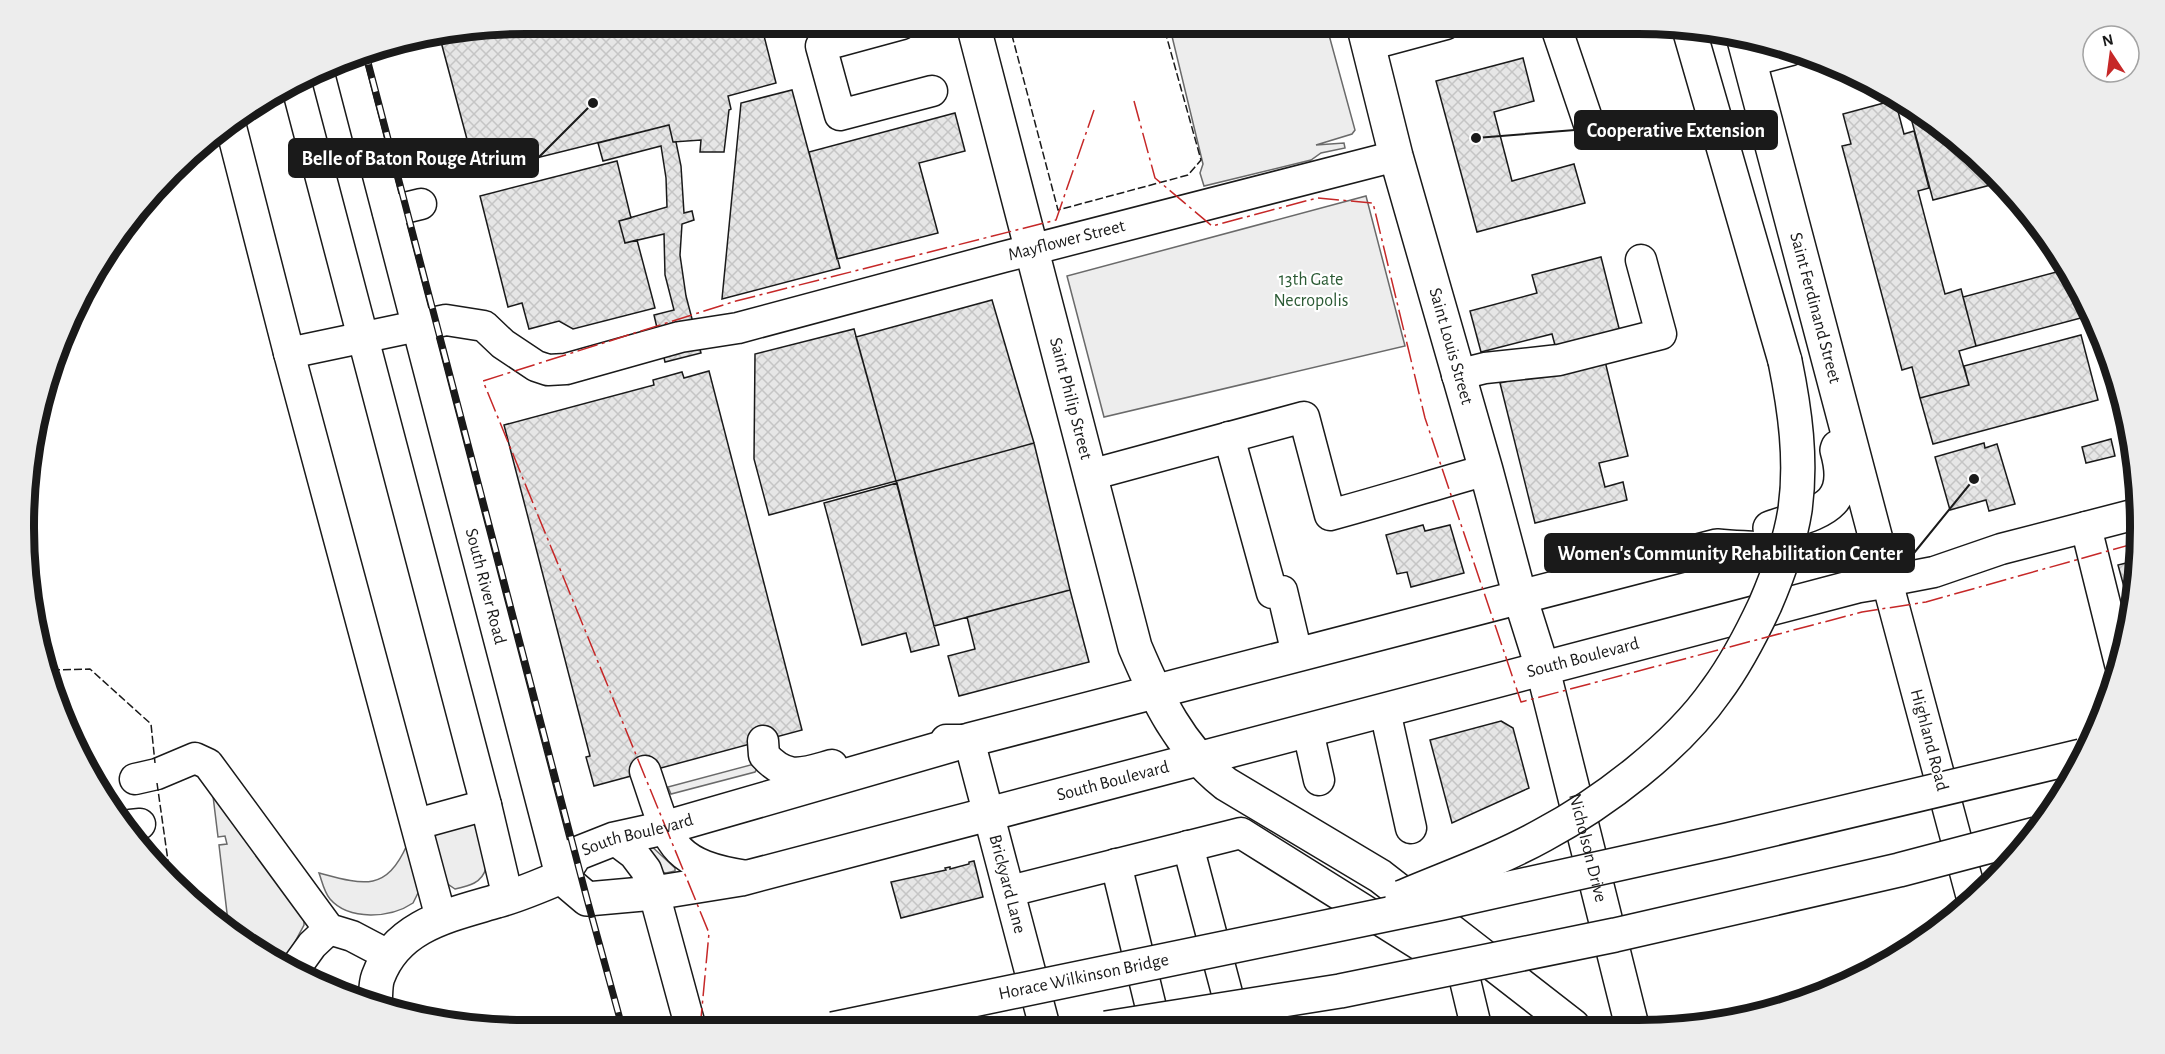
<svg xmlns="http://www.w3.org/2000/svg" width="2165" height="1054" viewBox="0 0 2165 1054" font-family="'Alegreya Sans',sans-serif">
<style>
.green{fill:#ededed;stroke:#6a6a6a;stroke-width:1.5}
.building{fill:url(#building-cross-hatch);stroke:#1a1a1a;stroke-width:1.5}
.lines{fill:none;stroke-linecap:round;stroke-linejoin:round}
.minor-casing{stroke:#1a1a1a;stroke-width:33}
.major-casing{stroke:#1a1a1a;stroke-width:36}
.highway-casing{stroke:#1a1a1a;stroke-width:36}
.minor{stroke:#fff;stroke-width:30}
.major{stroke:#fff;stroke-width:33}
.highway{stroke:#fff;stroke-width:33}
.rail-casing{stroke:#1a1a1a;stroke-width:7}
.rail{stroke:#fff;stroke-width:4.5;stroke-dasharray:14;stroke-linecap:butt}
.highway-bridge-casing{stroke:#1a1a1a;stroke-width:36;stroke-linecap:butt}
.highway-bridge{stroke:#fff;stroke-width:33}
.fence{stroke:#1a1a1a;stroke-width:1.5;stroke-dasharray:8 3;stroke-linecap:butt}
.power{stroke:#c62828;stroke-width:1.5;stroke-dasharray:21 4.5 3 4.5;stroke-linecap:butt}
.labels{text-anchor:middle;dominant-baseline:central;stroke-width:4.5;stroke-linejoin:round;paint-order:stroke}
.street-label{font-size:18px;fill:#1a1a1a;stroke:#fff}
.park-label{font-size:18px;fill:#2b5a34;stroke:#fff}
.rim{fill:none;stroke:#1a1a1a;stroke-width:8}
.leader{fill:none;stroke:#1a1a1a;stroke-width:2}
.callout-dot{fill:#1a1a1a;stroke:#fff;stroke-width:2}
.callout{fill:#1a1a1a;stroke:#1a1a1a;stroke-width:2}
.callout-label{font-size:20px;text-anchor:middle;font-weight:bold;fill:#fff}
</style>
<defs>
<pattern id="building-cross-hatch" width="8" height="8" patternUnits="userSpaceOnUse" patternTransform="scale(1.5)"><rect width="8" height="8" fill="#e6e6e6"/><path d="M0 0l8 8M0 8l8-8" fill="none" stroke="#c5c5c5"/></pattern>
</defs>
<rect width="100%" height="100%" fill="#fff"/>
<!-- green -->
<path class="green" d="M1169 24H1326L1355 130 1352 134 1316 145 1344 143 1345 148 1321 153 1311 160 1204 186 1200 173 1203 164Z
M1366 196 1405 346 1104 417 1067 276Z
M754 764 757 769 755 772 671 794 668 787Z
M213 796 304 920V925L283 964 247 945 229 930 219 845 227 844 225 836 218 837Z
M475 822 486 868C482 883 469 886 455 889L442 880 431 834Z
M648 843 675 868V871L666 873 662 872 642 844Z
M407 845 419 891 413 903C391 918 349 921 330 899 324 892 322 881 319 873 364 885 386 892 407 845Z"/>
<!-- building -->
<path class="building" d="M527 24H761L776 83 728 96 731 109 729 110 724 152H700L701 140 673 142 669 125 476 173 440 38Z
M1523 58 1534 101 1494 112 1512 181 1574 164 1585 203 1477 232 1436 81Z
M792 90 840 268 722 299 741 103Z
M1895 100 1904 134 1914 131 1929 188 1918 191 1945 294 1961 289 1976 346 1959 351 1969 385 1920 398 1912 367 1902 370 1842 146 1851 144 1843 114Z
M1907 103 1918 109 1994 172 2002 182 1933 200Z
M955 113 965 151 919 163 938 233 837 259 809 152Z
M669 125 673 142H676L681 166 684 213 692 211 694 220 682 224 680 255 686 296 701 353 665 362 654 315 674 310 665 275 664 234 625 243 619 221 667 207 666 178 661 146 603 161 598 143Z
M617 161 631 218 619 221 625 243 637 240 655 308 573 329 559 321 529 329 522 303 508 307 480 196Z
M1601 257 1620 332 1556 349 1552 334 1481 352 1470 311 1537 293 1532 275Z
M2061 258 2092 315 1976 346 1963 297 2064 270Z
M992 300 1034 443 896 481 856 337Z
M2094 318 2103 335 2117 383 2110 385Z
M854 329 896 481 769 515 754 459 755 354Z
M2081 335 2098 400 1933 444 1920 398 1969 385 1964 366Z
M1604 357 1628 456 1599 463 1605 487 1623 482 1627 500 1535 523 1500 383Z
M709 371 802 730 594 786 586 757 590 756 504 425 654 385 653 380 682 372 684 378Z
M2111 439 2115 456 2086 463 2082 447Z
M1034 443 1070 590 934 626 896 481Z
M1984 443 1985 448 1997 444 2015 504 1989 511 1986 500 1950 510 1935 457Z
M897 483 939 645 911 652 906 633 862 645 824 503Z
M1423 525 1425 531 1450 525 1464 573 1411 587 1407 572 1397 574 1386 535Z
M2138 560 2132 616 2118 565Z
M1070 590 1089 662 959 696 948 656 975 649 967 617Z
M1501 721 1513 728 1529 788 1452 823 1430 740Z
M974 861 983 897 901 918 891 882 946 870 945 868 950 867V869L969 864V862Z"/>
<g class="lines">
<defs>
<g id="minor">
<path d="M902 24 821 46 840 115 932 91"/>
<path d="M1555 24 1592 133"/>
<path d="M1368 45 1446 24"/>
<path id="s1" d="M348 60 561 877"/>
<path d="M1750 61 1791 50"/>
<path d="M297 87 486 805 508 898"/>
<path id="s2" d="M230 123 289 353 446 320 484 326 503 344 536 366 548 370 566 369 680 337 738 328 1003 257 1396 156"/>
<path d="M388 212 421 204"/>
<path d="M289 353 441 918"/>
<path d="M1457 375 1485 368 1559 360 1661 334 1641 260"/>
<path d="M1229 437 1272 593 1282 591 1297 654"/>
<path d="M1090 475 1304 417 1330 515C1382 501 1433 485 1486 470"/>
<path d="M2086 527 2120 664"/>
<path d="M1385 711 1411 828"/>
<path d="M1308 731 1319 780"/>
<path id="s3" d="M946 740H969L1045 1028"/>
<path d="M763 741 764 755C787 781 803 773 832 765"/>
<path d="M645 771C669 840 667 864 747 876"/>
<path d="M135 779 157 774 195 758 208 764 329 929 352 936 390 956"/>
<path d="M417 824 486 805"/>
<path d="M130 825 140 824"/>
<path d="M614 839 634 854 646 870 654 893 691 1029"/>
<path d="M1188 846 1236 1027"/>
<path d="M1116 864 1156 1028"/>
<path d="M1010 891 1241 833 1463 972 1476 1026"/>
<path d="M1972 898 1887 581 1934 572 2001 549 2140 513"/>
<path d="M294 970 312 945 329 929"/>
</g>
<g id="major">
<path id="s4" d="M973 24 1135 647C1157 699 1180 748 1226 784L1380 876 1573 1026"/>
<path id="s5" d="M1363 24 1396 156 1486 470 1520 597 1543 670 1632 1026"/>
<path d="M1770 528C1816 512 1854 510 1837 450L1838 447"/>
<path id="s6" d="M561 877 587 899 654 893 741 879 1857 586 1887 581 1743 36"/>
<path id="s7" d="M561 877 576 854 614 839 664 828 969 740 1717 546C1772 551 1827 549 1881 558"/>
<path d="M375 1004C376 995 375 985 378 977 397 925 450 915 497 901 519 895 540 886 561 877"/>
</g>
<path id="highway" d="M1689 29 1785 361"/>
</defs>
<!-- minor casing -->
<use href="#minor" class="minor-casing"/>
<!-- major casing -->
<use href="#major" class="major-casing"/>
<!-- highway casing -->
<use href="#highway" class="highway-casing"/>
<!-- minor -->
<use href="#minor" class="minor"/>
<!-- major -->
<use href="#major" class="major"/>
<!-- highway -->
<use href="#highway" class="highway"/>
<defs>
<path id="rail" d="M365 51 587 899 623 1030"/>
</defs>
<!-- rail casing -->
<use href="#rail" class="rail-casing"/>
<!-- rail -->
<use href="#rail" class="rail"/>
<defs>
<g id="highway-bridge">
<path d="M1402 897C1449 877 1498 860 1543 835 1603 803 1677 747 1716 691 1736 664 1751 635 1765 605 1778 575 1790 542 1795 510 1802 460 1795 410 1785 361"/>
<path d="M1106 1028 1340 991 1615 935 1899 870 2036 834"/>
<path id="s8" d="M833 1029 1442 903 1727 840 2081 756"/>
</g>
</defs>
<!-- highway-bridge casing -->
<use href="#highway-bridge" class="highway-bridge-casing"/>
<!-- highway-bridge -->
<use href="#highway-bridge" class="highway-bridge"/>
<!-- fence -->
<path class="fence" d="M1009 24 1058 210 1188 175 1201 160 1163 24
M52 670 90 669 151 724 155 763
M157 783 171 882
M105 790 109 792 110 797"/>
<!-- power -->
<path class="power" d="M1134 101 1155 178 1212 226 1317 198 1373 203 1425 418 1521 702 1862 612 1926 602 2140 542
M700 1029 709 933 483 381 736 301 1056 220 1094 110"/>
</g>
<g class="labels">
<!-- street labels -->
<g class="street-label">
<text stroke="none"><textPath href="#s2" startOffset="1050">Mayflower Street</textPath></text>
<text transform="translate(1815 308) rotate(75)">Saint Ferdinand Street</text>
<text stroke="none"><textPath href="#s5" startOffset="334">Saint Louis Street</textPath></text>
<text stroke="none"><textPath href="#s4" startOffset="387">Saint Philip Street</textPath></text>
<text stroke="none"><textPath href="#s1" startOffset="544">South River Road</textPath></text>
<text stroke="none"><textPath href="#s6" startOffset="1060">South Boulevard</textPath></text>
<text transform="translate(1929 740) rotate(75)">Highland Road</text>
<text stroke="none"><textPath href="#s6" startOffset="574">South Boulevard</textPath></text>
<text stroke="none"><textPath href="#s7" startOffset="92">South Boulevard</textPath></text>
<text stroke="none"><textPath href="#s5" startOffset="854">Nicholson Drive</textPath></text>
<text stroke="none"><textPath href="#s3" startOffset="172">Brickyard Lane</textPath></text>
<text stroke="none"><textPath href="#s8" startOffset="256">Horace Wilkinson Bridge</textPath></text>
</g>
<!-- park labels -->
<g class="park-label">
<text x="1311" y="280">13th Gate<tspan x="1311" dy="21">Necropolis</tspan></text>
</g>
</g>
<!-- crop -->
<path d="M0 0H2165V1054H0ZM526 34H1638A492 492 0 0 1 2130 526V528A492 492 0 0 1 1638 1020H526A492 492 0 0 1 34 528V526A492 492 0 0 1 526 34Z" fill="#ededed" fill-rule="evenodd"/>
<path class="rim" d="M526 34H1638A492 492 0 0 1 2130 526V528A492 492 0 0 1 1638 1020H526A492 492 0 0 1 34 528V526A492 492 0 0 1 526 34Z"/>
<!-- callouts -->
<path class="leader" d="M1476 138L1575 130M593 103L538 158M1974 479L1914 553"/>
<g class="callout-dot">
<circle cx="1476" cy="138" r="6"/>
<circle cx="593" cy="103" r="6"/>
<circle cx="1974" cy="479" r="6"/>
</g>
<g class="callout">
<rect x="1575" y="111" width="202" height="38" rx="6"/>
<rect x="289" y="139" width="249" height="38" rx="6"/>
<rect x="1545" y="534" width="369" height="38" rx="6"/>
</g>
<g class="callout-label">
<text x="1676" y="137">Cooperative Extension</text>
<text x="414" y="165">Belle of Baton Rouge Atrium</text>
<text x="1730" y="560">Women's Community Rehabilitation Center</text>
</g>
<!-- north arrow -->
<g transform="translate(2111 54) rotate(347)"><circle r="28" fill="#ffffff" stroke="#a3a3a3" stroke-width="1.5"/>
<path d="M0-4.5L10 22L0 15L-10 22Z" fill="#c62828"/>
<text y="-9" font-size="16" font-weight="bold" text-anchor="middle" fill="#1a1a1a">N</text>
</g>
</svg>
